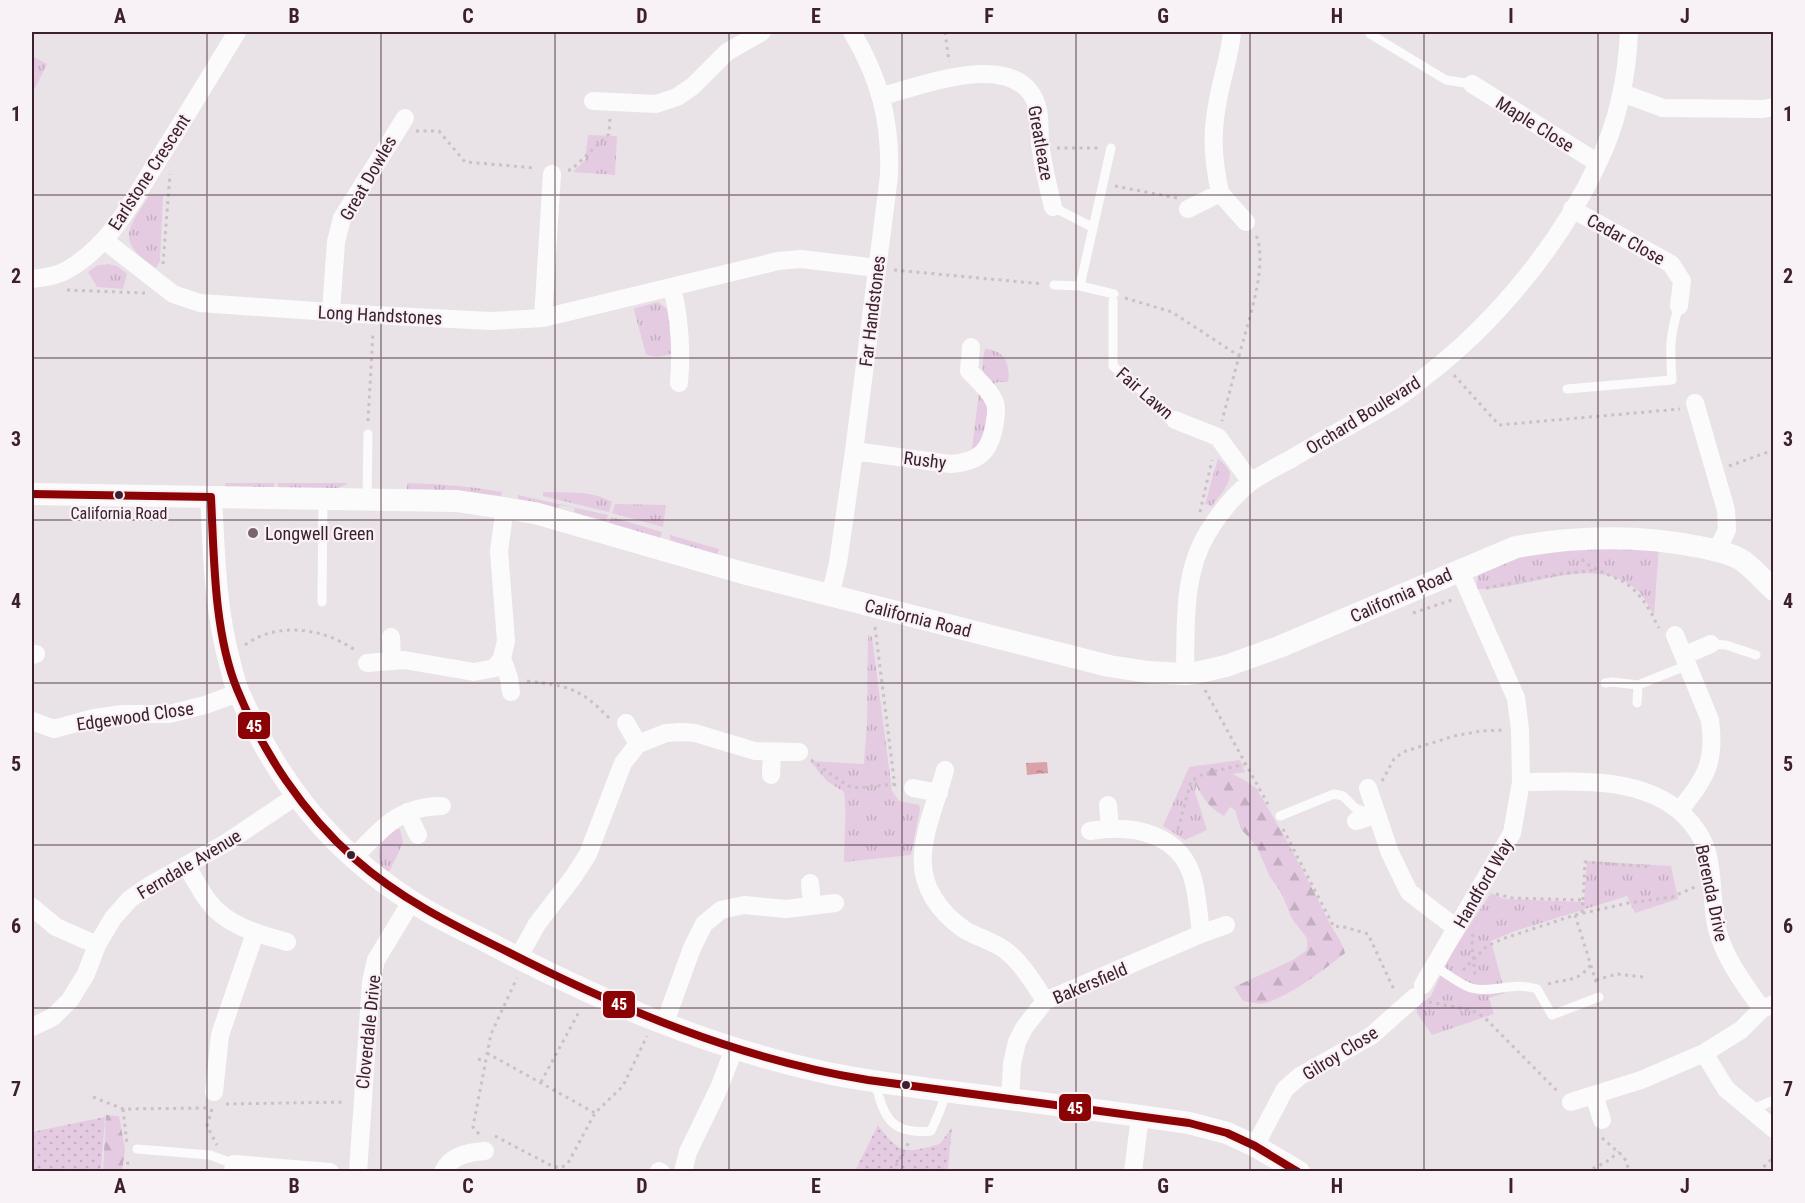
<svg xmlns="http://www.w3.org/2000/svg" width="1805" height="1203" viewBox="0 0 1805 1203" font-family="'Roboto Condensed',sans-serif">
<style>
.grass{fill:url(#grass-tufts)}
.forest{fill:url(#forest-firs)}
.park{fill:url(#park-dots)}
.water{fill:url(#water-ripples)}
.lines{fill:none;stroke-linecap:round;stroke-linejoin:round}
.path{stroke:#cac0c5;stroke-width:3;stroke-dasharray:3 4.5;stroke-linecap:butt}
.service{stroke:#fcfbfb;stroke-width:9}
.minor{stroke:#fcfbfb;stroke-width:18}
.tertiary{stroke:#fcfbfb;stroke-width:22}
.bus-1-casing{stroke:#f8f1f6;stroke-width:12}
.bus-1{stroke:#8b0304;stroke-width:8}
.grid{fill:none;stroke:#3d202e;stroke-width:1.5;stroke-opacity:0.55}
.bus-dot{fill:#3d202e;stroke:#f8f1f6;stroke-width:2}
.poi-dot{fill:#79646f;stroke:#f8f1f6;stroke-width:2}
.labels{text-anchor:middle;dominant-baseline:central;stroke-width:4.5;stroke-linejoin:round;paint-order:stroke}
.bus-label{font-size:16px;fill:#3d202e;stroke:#f8f1f6}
.street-label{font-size:18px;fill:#3d202e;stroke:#f8f1f6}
.poi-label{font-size:18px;fill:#3d202e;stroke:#f8f1f6;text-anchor:start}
.line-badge{stroke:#f8f1f6;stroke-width:2}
.badge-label{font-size:16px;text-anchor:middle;font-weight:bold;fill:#fff}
.neatline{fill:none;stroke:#3d202e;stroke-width:2}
.grid-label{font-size:20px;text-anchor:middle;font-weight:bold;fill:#3d202e}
</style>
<defs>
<pattern id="grass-tufts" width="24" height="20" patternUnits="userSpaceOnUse" patternTransform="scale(1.5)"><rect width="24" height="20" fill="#e4cbe2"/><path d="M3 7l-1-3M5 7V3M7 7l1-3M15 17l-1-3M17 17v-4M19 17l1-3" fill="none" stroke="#c4aec2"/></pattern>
<pattern id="forest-firs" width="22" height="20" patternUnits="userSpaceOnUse" patternTransform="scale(1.5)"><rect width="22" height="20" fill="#e4cbe2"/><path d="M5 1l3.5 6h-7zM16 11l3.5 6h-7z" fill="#c4aec2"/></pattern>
<pattern id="park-dots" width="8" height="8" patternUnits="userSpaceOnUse" patternTransform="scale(1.5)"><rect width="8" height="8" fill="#e4cbe2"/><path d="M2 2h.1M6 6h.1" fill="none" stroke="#c4aec2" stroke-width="1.8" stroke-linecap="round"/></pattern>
<pattern id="water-ripples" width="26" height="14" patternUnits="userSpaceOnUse" patternTransform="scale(1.5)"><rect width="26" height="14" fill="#daa1a6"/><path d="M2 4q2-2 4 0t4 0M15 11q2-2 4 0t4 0" fill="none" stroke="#b28388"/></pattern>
</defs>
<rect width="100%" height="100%" fill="#e9e3e7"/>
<!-- grass -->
<path class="grass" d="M32 56 47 64 33 92 32 91Z
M588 135 617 136 615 175 573 172 585 160Z
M149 196H163L160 261 156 268C115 241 127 230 149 196Z
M108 264 117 266 127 274 123 289 97 287 88 272 96 266Z
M658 302 671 312 672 353C665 357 654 358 646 354L634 310 635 308Z
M985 349C1004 349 1011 365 1008 382H998L993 384C979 371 982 367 985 349Z
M979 393 989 406 983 441 973 451 972 448Z
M1218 458C1222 462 1230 469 1230 474 1230 485 1218 498 1212 506L1205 504Z
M225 483H274V488L225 487Z
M278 483H348L331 492 278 488Z
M407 483C439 484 470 486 502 492L501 496 476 493H407Z
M543 492C566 493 592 490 612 502L609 512 543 496Z
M518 495 608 515 606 521 574 512 575 508 560 505 558 508 518 499Z
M615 504 666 505 663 527 612 513Z
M611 517 662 532 660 539 609 523Z
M670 535 719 549 717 555 671 542Z
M1560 546 1659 547 1654 616C1648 605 1643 593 1632 586 1587 555 1526 591 1477 589 1476 576 1479 572 1488 563Z
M868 635 872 637 892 791 899 801 919 805 920 809 911 855 844 862C844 838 847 815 844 792L827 781 810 761 864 764 867 723Z
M1240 760 1245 772 1197 780 1195 792 1207 830 1185 840 1163 826 1189 767Z
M395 829H400L403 843 390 870 385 873C373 851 379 844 395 829Z
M1587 861 1671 866 1678 899 1635 913 1627 896 1515 931 1491 941 1505 993 1489 998 1494 1014 1432 1035 1417 1013V1007L1431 996 1450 955 1491 893 1504 899 1584 902Z"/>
<!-- forest -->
<path class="forest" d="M1197 765C1220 768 1237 774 1256 788 1282 831 1306 875 1328 920 1333 930 1342 941 1345 953 1322 971 1293 994 1266 1003 1259 1005 1250 1002 1243 1001L1234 987 1293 960 1307 950V938L1292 919 1281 892 1270 877 1257 847 1241 829 1235 810 1230 807 1224 816C1206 806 1199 792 1191 773Z
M106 1115 119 1116 125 1149 122 1171H103Z"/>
<!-- park -->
<path class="park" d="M105 1117 101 1171H32V1132Z
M878 1125C901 1156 905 1153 940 1144L952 1127 948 1169 942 1172 855 1171Z"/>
<!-- water -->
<path class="water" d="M1047 762 1048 773 1027 775 1026 763Z"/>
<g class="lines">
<!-- path -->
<path class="path" d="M945 32 949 62
M416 131H439L465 162 536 168
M1057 148H1099
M568 170H571L609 134 610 118
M1115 186 1177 198
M163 264 170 174
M894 270 1043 284
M67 290 145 293
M1125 298 1172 312 1239 356 1222 421
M1239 356C1247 324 1269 265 1256 235
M1454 375 1499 425 1680 409
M368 421 373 332
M1729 466 1774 450
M1200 512 1212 460
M1582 559C1592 570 1606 573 1620 580 1640 590 1649 609 1659 628
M1486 588 1559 574 1597 570
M1413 613 1455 599
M875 627 895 787
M245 645C277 621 325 628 356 651
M527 681C569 686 580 688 610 719
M1205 690 1270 808
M811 760 848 786 859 788 894 784
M1382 781 1394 759 1403 752 1454 736 1481 731 1504 730
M1178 829 1191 781 1203 774 1245 764
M1283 829 1334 927 1341 926 1368 934 1395 992
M1496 894 1512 898 1583 900 1582 913
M1583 900 1585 862 1652 867
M1575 915 1597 985
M1473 934 1472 945 1475 975
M1463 970 1486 947 1502 939 1575 915 1628 903 1672 897 1695 887
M1596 980 1617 974 1643 977
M1548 984C1568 978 1576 983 1591 965
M1429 1002 1471 1010 1484 1017 1559 1093
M487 1053 595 1113
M478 1059 486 1061
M541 1082 580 1010
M93 1097 123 1109 209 1108
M226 1104 346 1102
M123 1109 127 1143
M212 1109 207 1126 217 1145
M479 1134 473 1127 491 1034 517 978
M495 1136 552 1166 561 1168 568 1163 595 1113 623 1086 647 1036
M1602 1138 1624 1157 1630 1172
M127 1172 128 1159
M892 1172 909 1142
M1586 1172 1606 1162 1619 1152
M1758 1172 1774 1157"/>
<!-- service -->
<path class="service" d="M1371 32 1370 34 1446 80 1472 84
M1053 207 1092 227
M1054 285 1080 286 1114 294
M1080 286 1111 148
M1113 301V366L1175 420
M1567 389 1672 380C1670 349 1669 337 1679 306
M367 500 368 434
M322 602 323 499
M1711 644 1726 645 1756 655
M1605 683 1612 682 1638 685
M1637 703 1638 685 1688 665
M1280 816 1334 794 1343 796 1355 808 1372 814
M1434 966C1446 973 1459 984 1471 988 1491 994 1514 981 1537 989L1552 1015 1599 997
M875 1082C884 1118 891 1135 931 1131L939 1113 947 1091
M1751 1110 1774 1100
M137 1149 210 1155 234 1164"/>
<!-- minor -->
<path class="minor" d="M1472 84 1598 163
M1622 93 1663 108 1763 109 1774 107
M882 96C922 86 1015 48 1036 103 1041 115 1039 132 1040 144 1043 165 1048 187 1053 207
M593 101 656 104 677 97 693 86 727 52 762 32
M1220 193C1213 159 1211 135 1218 100 1222 77 1230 55 1232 32
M1188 209 1220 193 1246 222
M1572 209 1671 264 1682 281 1679 306
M104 240 173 294 200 303 374 315 491 321 543 318 778 261 801 259 877 268
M32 279C43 278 57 276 67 270 108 247 131 204 155 165 183 121 210 76 237 32
M672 287C680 320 682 349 679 383
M331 312 336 242 342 218 405 118
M543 318 552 174
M1695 403 1726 510 1727 530 1717 550
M1175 420 1218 437 1251 482
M854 451 950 464C980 462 991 451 995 421 996 415 997 409 995 403 990 390 978 380 969 371L971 347
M830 596 838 563 854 451 889 176C891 121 880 79 852 32
M1675 635 1710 720C1716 764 1705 778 1679 811
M391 637 392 661
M32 655 36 654
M1685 655 1711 644
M502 658 509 678 511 692
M367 663 404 660 474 672 495 668 502 658 506 641 499 551 505 507
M1185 674C1186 627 1182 574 1208 532 1219 514 1235 494 1252 481 1264 473 1278 466 1291 459 1326 438 1363 419 1397 398 1407 391 1417 383 1426 376 1496 322 1561 243 1598 163 1618 122 1627 76 1629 32
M32 721 54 729 94 718 123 714H169L205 705 238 693
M626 723 638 744
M945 770C938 797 925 826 923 854 920 887 940 913 965 930 977 937 991 941 1002 948 1019 959 1035 984 1045 1001
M771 775 772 752
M1521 782C1575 782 1640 775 1683 814 1694 825 1703 837 1707 852 1714 877 1711 904 1717 929 1725 959 1744 984 1762 1009
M913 788 939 793
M1368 788 1390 853 1409 892 1456 928
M1108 805 1110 828
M407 812 418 835
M1356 821 1376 815
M353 858C382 829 398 806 442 806
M186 866C194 877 200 891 209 902 227 926 259 934 287 942
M810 883 812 906
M32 907 56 927 97 945
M1201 934 1226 925
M518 958 537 924 574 876 588 854 623 763 638 744 666 733 683 732 695 733 755 751 799 752
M1423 985 1512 833 1521 782 1520 729 1516 698 1459 569
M664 1025 692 948 704 924 721 910 744 905 786 909 835 903
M32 1027 53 1017 70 1000 86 974 97 945 113 918 130 899 152 884 226 843 296 796
M1704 1053 1726 1089 1774 1129
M214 1092 220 1035 255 933
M1594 1095 1602 1120
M1010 1100 1012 1064 1017 1042 1024 1028 1045 1001 1201 934C1199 918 1198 900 1194 883 1183 833 1133 824 1090 831
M1571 1102 1641 1080 1704 1053 1741 1030 1762 1009 1774 1004
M1255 1146 1285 1089 1300 1076 1371 1036 1415 997
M659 1171 661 1172
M233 1172 234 1164 330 1172
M358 1172 371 982 376 960 411 902
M443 1172C450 1155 470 1152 485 1151
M683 1172 688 1152 719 1088 734 1049
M1133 1172 1140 1116"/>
<!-- tertiary -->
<path class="tertiary" d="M32 494 457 501 535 513 743 573 1109 666 1148 672 1185 674 1195 673 1226 666 1279 647 1516 547C1577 536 1639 535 1700 547 1714 550 1731 553 1743 561 1754 569 1764 581 1774 590
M211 497C214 554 215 609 230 664 233 675 235 686 240 695 277 782 331 850 411 901 438 919 469 932 497 947 601 1001 708 1047 823 1072 863 1081 903 1085 944 1091 1026 1101 1107 1111 1189 1123L1227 1133 1255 1146 1299 1172"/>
<defs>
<path id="bus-1" d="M32 494 211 497
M211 497C214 557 214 633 237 689 263 753 303 813 355 859 399 898 451 924 504 950 619 1009 739 1059 868 1080L1189 1123 1227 1133 1255 1146 1298 1172"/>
</defs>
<!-- bus-1 casing -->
<use href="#bus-1" class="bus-1-casing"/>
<!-- bus-1 -->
<use href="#bus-1" class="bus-1"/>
</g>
<!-- grid -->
<path class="grid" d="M207 32V1172M381 32V1172M555 32V1172M729 32V1172M902 32V1172M1076 32V1172M1250 32V1172M1424 32V1172M1598 32V1172M32 195H1774M32 358H1774M32 520H1774M32 683H1774M32 845H1774M32 1008H1774"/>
<!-- markers -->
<g class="bus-dot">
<circle cx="119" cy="495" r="5"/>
<circle cx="351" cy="855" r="5"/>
<circle cx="906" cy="1085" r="5"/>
</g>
<circle class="poi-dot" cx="253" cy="533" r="6"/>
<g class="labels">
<!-- bus labels -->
<g class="bus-label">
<text x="119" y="513">California Road</text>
</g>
<!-- street labels -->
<g class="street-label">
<text transform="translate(1535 124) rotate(32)">Maple Close</text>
<text transform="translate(1041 143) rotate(80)">Greatleaze</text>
<text transform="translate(149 172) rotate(-57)">Earlstone Crescent</text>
<text transform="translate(368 178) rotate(-60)">Great Dowles</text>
<text transform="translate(1626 239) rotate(29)">Cedar Close</text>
<text transform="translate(872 311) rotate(-83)">Far Handstones</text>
<text transform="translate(380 315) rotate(3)">Long Handstones</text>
<text transform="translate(1145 393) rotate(41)">Fair Lawn</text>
<text transform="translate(1363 415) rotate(-32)">Orchard Boulevard</text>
<text transform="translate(925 460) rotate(7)">Rushy</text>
<text transform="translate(1401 595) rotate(-24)">California Road</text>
<text transform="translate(918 618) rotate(14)">California Road</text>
<text transform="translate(135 716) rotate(-8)">Edgewood Close</text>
<text transform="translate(189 864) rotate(-31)">Ferndale Avenue</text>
<text transform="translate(1483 883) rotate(-60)">Handford Way</text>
<text transform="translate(1712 893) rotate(78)">Berenda Drive</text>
<text transform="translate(1090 983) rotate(-23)">Bakersfield</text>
<text transform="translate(368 1032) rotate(-84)">Cloverdale Drive</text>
<text transform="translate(1340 1053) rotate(-32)">Gilroy Close</text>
</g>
<!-- poi labels -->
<g class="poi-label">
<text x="265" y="533">Longwell Green</text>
</g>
</g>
<g class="line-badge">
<rect x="237" y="711" width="34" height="29" rx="6" fill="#8b0304"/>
<rect x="602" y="990" width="34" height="29" rx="6" fill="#8b0304"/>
<rect x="1058" y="1093" width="34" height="29" rx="6" fill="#8b0304"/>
</g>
<g class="badge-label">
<text x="254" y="732">45</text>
<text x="619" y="1010">45</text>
<text x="1075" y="1114">45</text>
</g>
<!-- border -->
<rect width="1805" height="1203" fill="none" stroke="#f8f1f6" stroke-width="66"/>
<rect x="33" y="33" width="1739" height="1137" class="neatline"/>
<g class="grid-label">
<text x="120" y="23">A</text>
<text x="294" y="23">B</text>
<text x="468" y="23">C</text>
<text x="642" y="23">D</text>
<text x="816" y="23">E</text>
<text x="989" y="23">F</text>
<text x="1163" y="23">G</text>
<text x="1337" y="23">H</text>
<text x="1511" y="23">I</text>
<text x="1685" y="23">J</text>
<text x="16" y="121">1</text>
<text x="1788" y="121">1</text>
<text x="16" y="283">2</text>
<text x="1788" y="283">2</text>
<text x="16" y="446">3</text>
<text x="1788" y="446">3</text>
<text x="16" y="608">4</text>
<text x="1788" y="608">4</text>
<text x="16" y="771">5</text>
<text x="1788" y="771">5</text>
<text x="16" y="933">6</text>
<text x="1788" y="933">6</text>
<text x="16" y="1096">7</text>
<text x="1788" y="1096">7</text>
<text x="120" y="1193">A</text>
<text x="294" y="1193">B</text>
<text x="468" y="1193">C</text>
<text x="642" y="1193">D</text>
<text x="816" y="1193">E</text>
<text x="989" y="1193">F</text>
<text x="1163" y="1193">G</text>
<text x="1337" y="1193">H</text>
<text x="1511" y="1193">I</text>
<text x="1685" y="1193">J</text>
</g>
</svg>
